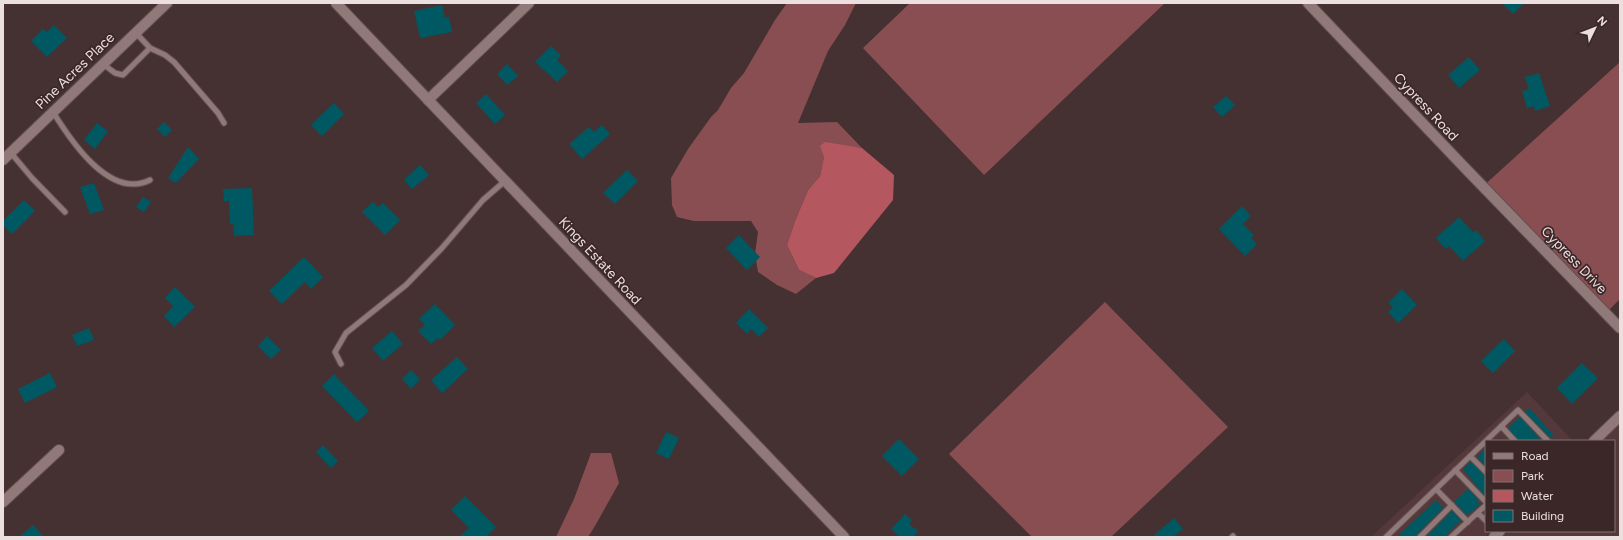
<svg xmlns="http://www.w3.org/2000/svg" width="1623" height="540" viewBox="0 0 1623 540" font-family="Figtree,sans-serif">
<style>
.built{fill:#55393a}
.green{fill:#894e51}
.water{fill:#b5575f}
.building{fill:#005862}
.lines{fill:none;stroke-linecap:round;stroke-linejoin:round}
.service-casing{stroke:#615050;stroke-width:7}
.minor-casing{stroke:#615050;stroke-width:12}
.tertiary-casing{stroke:#615050;stroke-width:12}
.service{stroke:#917979;stroke-width:5}
.minor{stroke:#917979;stroke-width:10}
.tertiary{stroke:#917979;stroke-width:10}
.labels{text-anchor:middle;dominant-baseline:central;stroke-width:3.5;stroke-linejoin:round;paint-order:stroke}
.street-label{font-size:14px;fill:#ecdfdf;stroke:#3b2728}
</style>
<rect width="100%" height="100%" fill="#453132"/>
<!-- built -->
<path class="built" d="M1527 392 1573 441H1486V531H1491L1485 537H1371Z
M1620 424V537H1502L1508 531H1614V441H1602Z"/>
<!-- green -->
<path class="green" d="M787 3H856L845 25 828 51 798 123 837 122 862 148 846 146 824 157 820 176 808 190 795 221 787 245 799 270 816 278 796 294 777 285 758 272 755 254 758 232 751 221H694L677 217 672 205 671 178 688 149 711 117 718 110 731 88 744 73 775 20Z
M910 3H1165L984 175 863 48Z
M1620 62V299L1603 316 1481 188Z
M1105 302 1228 427 1111 537H1032L949 454Z
M591 453H611L619 483 595 526 588 537H556L574 499Z"/>
<!-- water -->
<path class="water" d="M825 142 862 148 894 175 893 200 834 273 816 278 799 270 787 245 795 221 808 190 820 176 824 157 820 146Z"/>
<!-- building -->
<path class="building" d="M1502 3H1524L1513 14Z
M442 5 445 18 449 17 452 32 420 38 414 11Z
M54 25 67 38 47 57 31 41 43 29 47 32Z
M551 46 561 55 557 60 568 71 557 82 535 62Z
M1469 57 1480 70 1459 88 1448 75Z
M507 64 518 76 507 85 497 74Z
M1539 73 1550 106 1535 111 1534 106 1527 108 1522 91 1529 89 1525 77Z
M486 94 505 115 495 124 476 103Z
M1226 96 1235 105 1222 117 1213 107Z
M334 103 344 114 322 136 311 125Z
M164 122 172 130 165 137 157 129Z
M97 123 108 131 95 149 84 140Z
M602 125 610 134 582 159 569 144 589 127 594 132Z
M188 147 199 159 176 183 168 178Z
M420 165 429 175 412 189 404 180Z
M627 170 638 181 615 204 603 193Z
M94 183 104 210 90 214 80 187Z
M252 188 254 235 234 236 233 224H230L229 201H224L223 189Z
M143 197 151 202 144 212 136 207Z
M24 200 35 211 12 234 3 225V221Z
M373 202 378 207 383 203 400 220 385 235 362 212Z
M1242 206 1251 216 1243 224 1254 235 1251 238 1257 244 1245 256 1219 229Z
M1459 217 1473 232 1476 230 1485 241 1463 261 1449 246 1446 249 1436 238Z
M739 235 760 257 747 270 726 248Z
M304 257 323 277 311 289 305 282 282 304 269 291Z
M175 287 195 307 174 327 164 316 173 306 165 298Z
M1402 289 1417 305 1398 323 1388 312 1393 307 1388 303Z
M435 304 455 325 440 340 438 338 431 344 418 331 425 325 419 319Z
M749 309 768 328 759 337 751 329 747 334 736 323Z
M89 328 94 340 77 346 72 335Z
M392 331 403 344 383 361 372 348Z
M267 336 281 350 271 359 258 346Z
M1504 339 1515 351 1493 373 1481 361Z
M457 357 468 369 442 393 431 380Z
M1582 363 1598 378 1572 404 1557 388Z
M411 370 420 379 411 389 402 379Z
M50 373 57 387 25 403 18 389Z
M334 374 369 411 357 422 322 386Z
M1529 408 1554 435 1550 438 1525 412Z
M1520 417 1542 441H1519L1508 428Z
M666 432 679 438 669 459 656 453Z
M899 439 919 459 902 476 882 456Z
M323 445 338 461 331 468 316 452Z
M1486 448V466L1477 457Z
M1471 462 1486 476V493L1484 495 1463 469Z
M1468 489 1479 500 1477 502 1480 505 1467 515 1454 502Z
M465 496 496 527 486 537H459L469 528 451 510Z
M1436 500 1443 508 1417 534 1416 537H1397Z
M1452 511 1461 520 1444 537H1426Z
M905 514 912 520 909 524 918 531 913 537H900L891 529Z
M1174 518 1183 529 1173 537H1152Z
M33 525 44 537H19Z"/>
<g class="lines">
<defs>
<path id="service" d="M136 33 150 48 165 55 174 62 218 113 224 123
M103 64 115 73 123 75 150 48
M53 112C71 141 110 200 150 180
M11 153 32 178 65 212
M341 364 335 352 346 333 406 285 442 248 483 200 505 181
M1501 426 1515 441
M1470 456 1486 472
M1455 470 1486 502
M1436 489 1468 522
M1478 513 1486 521
M1232 537 1233 536
M1386 537 1518 410 1548 441
M1420 537 1452 505
M1451 537 1486 505"/>
<path id="minor" d="M1308 3 1466 169 1620 328
M428 100 529 3
M3 160 167 3
M3 502 59 450"/>
<path id="tertiary" d="M336 3 844 537
M1594 441 1620 416
M1494 537 1500 531"/>
</defs>
<!-- service casing -->
<use href="#service" class="service-casing"/>
<!-- minor casing -->
<use href="#minor" class="minor-casing"/>
<!-- tertiary casing -->
<use href="#tertiary" class="tertiary-casing"/>
<!-- service -->
<use href="#service" class="service"/>
<!-- minor -->
<use href="#minor" class="minor"/>
<!-- tertiary -->
<use href="#tertiary" class="tertiary"/>
</g>
<g class="labels">
<!-- street labels -->
<g class="street-label">
<text transform="translate(75 71) rotate(-44)">Pine Acres Place</text>
<text transform="translate(1426 107) rotate(47)">Cypress Road</text>
<text transform="translate(1574 260) rotate(46)">Cypress Drive</text>
<text transform="translate(600 261) rotate(47)">Kings Estate Road</text>
</g>
</g>
<!-- border -->
<rect width="1623" height="540" fill="none" stroke="#ecdfdf" stroke-width="8"/>
<!-- legend -->
<rect x="1485" y="440" width="130" height="92" fill="#3b2728" stroke="#827171"/>
<rect x="1493" y="453" width="20" height="6" fill="#917979" stroke="#827171"/>
<text x="1521" y="460" font-size="12" fill="#ecdfdf">Road</text>
<rect x="1493" y="470" width="20" height="12" fill="#894e51" stroke="#827171"/>
<text x="1521" y="480" font-size="12" fill="#ecdfdf">Park</text>
<rect x="1493" y="490" width="20" height="12" fill="#b5575f" stroke="#827171"/>
<text x="1521" y="500" font-size="12" fill="#ecdfdf">Water</text>
<rect x="1493" y="510" width="20" height="12" fill="#005862" stroke="#827171"/>
<text x="1521" y="520" font-size="12" fill="#ecdfdf">Building</text>
<!-- north arrow -->
<g transform="translate(1595 28) rotate(47)" stroke="#3b2728" stroke-width="3" paint-order="stroke">
<path d="M0-3L7 15L0 10L-7 15Z" fill="#ecdfdf"/>
<text y="-6" font-size="11" font-weight="bold" text-anchor="middle" fill="#ecdfdf">N</text>
</g>
</svg>
